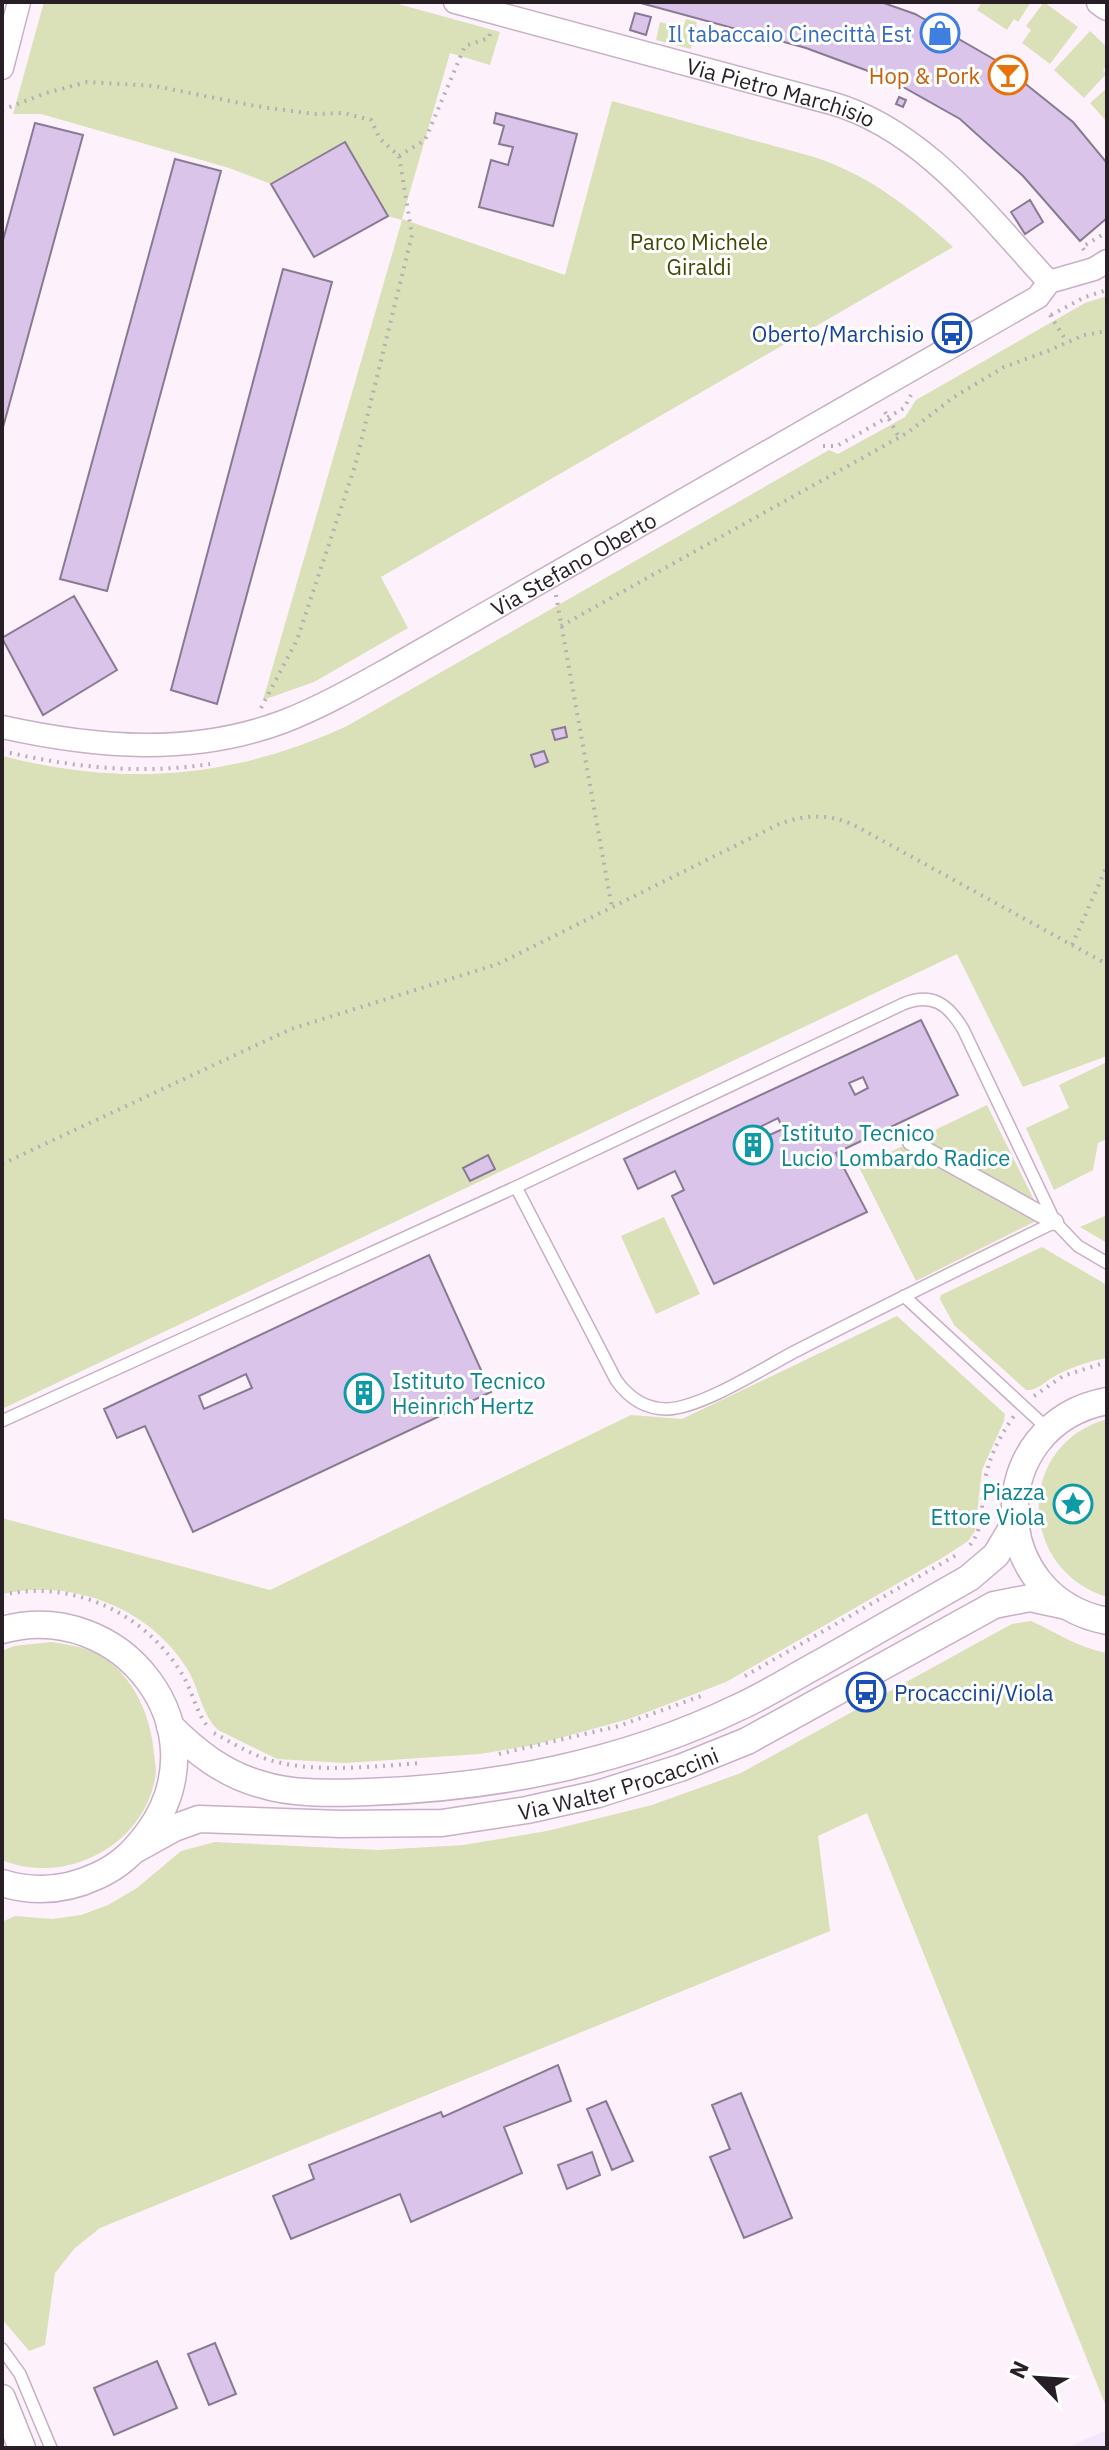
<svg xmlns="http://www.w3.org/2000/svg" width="1109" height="2450" viewBox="0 0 1109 2450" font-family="'IBM Plex Sans',sans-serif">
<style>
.commercial{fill:#f2e7fb}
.green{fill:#dae0b7}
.building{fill:#dbc4e9;stroke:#897a93;stroke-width:2;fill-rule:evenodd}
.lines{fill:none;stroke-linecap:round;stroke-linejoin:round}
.service-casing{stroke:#c8afc5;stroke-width:14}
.pedestrian-casing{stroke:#c8afc5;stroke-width:19}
.minor-casing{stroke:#c8afc5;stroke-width:25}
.tertiary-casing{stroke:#c8afc5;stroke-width:29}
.path{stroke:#b7adb5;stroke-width:4;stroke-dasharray:2 6;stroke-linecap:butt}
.service{stroke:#fff;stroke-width:11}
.pedestrian{stroke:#fff;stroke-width:16}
.minor{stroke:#fff;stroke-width:22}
.tertiary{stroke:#fff;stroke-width:26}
.labels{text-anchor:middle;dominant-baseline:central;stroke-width:6;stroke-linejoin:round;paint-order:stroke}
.shop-label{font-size:22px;fill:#366cbe;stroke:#fff;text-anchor:end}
.food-label{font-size:22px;fill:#c56008;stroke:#fff;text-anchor:end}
.street-label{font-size:22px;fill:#271e26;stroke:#fff}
.park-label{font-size:22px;fill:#424700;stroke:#fff}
.transit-label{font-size:22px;fill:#164399;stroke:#fff;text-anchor:end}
.culture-label{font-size:22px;fill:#0d838f;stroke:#fff;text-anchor:start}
</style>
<rect width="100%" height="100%" fill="#fdf2fb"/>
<!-- commercial -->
<path class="commercial" d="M1107 2430V2448H1066Z"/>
<!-- green -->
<path class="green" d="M44 2H391L500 32 490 65 450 53 402 219 565 275 612 101 814 157C869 175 911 208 953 247L381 577 408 628 314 682 263 700 402 220 388 216 345 142 271 184 229 168 41 114H13Z
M982 2H1031L1018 22 1014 19 1007 30 977 10Z
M1044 2 1078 27 1050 64 1022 43 1031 30 1026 26Z
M686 19 697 22 691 49 656 40 660 22 683 28Z
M1090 31 1107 47V66L1103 70 1106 74 1084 98 1054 70Z
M1107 88V122L1090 103Z
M1107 296V1056L1023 1087 957 954 2 1409V756C124 787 232 779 347 726L829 450 838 454 905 417 916 400 1085 303Z
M1107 1062V1139L1098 1143 1093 1170 1054 1190 1026 1128 1069 1108 1059 1085Z
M987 1105 1036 1204 916 1139Z
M905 1145 1040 1219 916 1281 859 1167Z
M1107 1215V1243L1080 1227Z
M664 1217 700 1294 656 1314 621 1236Z
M1042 1247 1107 1285V1358C1089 1361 1072 1367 1055 1376 1045 1381 1038 1391 1026 1390L954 1325 940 1299 941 1295Z
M897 1316 1005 1414 1004 1421 982 1470 975 1531 968 1541 942 1558 726 1682 629 1719 534 1745 480 1754 345 1763 277 1759 218 1730C202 1715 199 1689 188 1670 150 1608 73 1578 2 1594V1518L270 1590 631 1415 682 1419Z
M1107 1419V1597C1017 1569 1015 1445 1107 1419Z
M1031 1621C1060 1634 1074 1646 1107 1653V2409L867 1813 818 1836 830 1931 100 2228 75 2248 55 2273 45 2345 29 2351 2 2319V1922L15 1916 52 1919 81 1915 108 1905 137 1888 181 1851 215 1842 378 1850 463 1845 547 1831 652 1805 741 1773 988 1637 1012 1624Z
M52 1642C64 1644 77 1646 88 1650 130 1666 151 1713 154 1754 155 1762 157 1772 155 1779 142 1847 64 1886 2 1860V1651L14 1646Z"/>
<!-- building -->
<path class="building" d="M637 2H881L915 14 997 61 1073 122 1107 163V218L1080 241 1023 176 960 119 887 78 806 48Z
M635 13 651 17 646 35 630 30Z
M899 97 906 100 903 107 896 104Z
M496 113 577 134 553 226 479 207 491 160 508 165 513 147 499 144 504 126 494 123Z
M35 123 83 135 2 431V244Z
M345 142 388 216 314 257 271 184Z
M175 159 221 171 107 591 60 579Z
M1030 200 1043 222 1025 234 1011 212Z
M283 269 332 282 217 704 171 690Z
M74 596 117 670 43 715 2 638Z
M565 727 567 737 555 740 552 730Z
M544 751 548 762 535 767 531 755Z
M921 1020 958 1095 836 1153 867 1212 714 1284 672 1196 684 1190 675 1171 638 1189 624 1159ZM863 1077 868 1088 855 1095 849 1083ZM778 1118 783 1129 765 1137 760 1127Z
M488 1155 495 1169 470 1181 463 1168Z
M429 1255 491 1392 193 1532 145 1426 117 1438 104 1409ZM246 1374 252 1388 204 1409 199 1396Z
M558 2065 571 2101 504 2127 522 2173 411 2222 400 2194 291 2239 273 2196 314 2179 309 2165 441 2112 443 2117Z
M741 2093 792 2218 744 2238 710 2157 730 2149 712 2105Z
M606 2101 633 2161 612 2170 587 2109Z
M592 2152 600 2175 567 2189 558 2165Z
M215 2343 236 2394 209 2405 188 2354Z
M157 2361 177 2408 114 2435 94 2388Z"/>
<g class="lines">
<defs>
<path id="service" d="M1055 1222 1078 1246 1107 1263
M904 1296 1049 1430
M2 1421 516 1187 903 1004C932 992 948 1004 963 1029L1055 1222C967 1265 880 1308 794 1352 762 1369 701 1408 667 1409 645 1409 628 1397 616 1380L516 1187
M2 2349 20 2374 51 2448"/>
<path id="pedestrian" d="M911 1142 1055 1222"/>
<g id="minor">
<path id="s1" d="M455 2 831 103C923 129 987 215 1049 282"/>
<path d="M2 68 19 2"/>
<path id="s2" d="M2 727C97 748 193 756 285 721 323 706 358 686 394 666L1038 297 1049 282 1094 269 1107 261"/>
</g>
<g id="tertiary">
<path d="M1100 2 1107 7"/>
<path d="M1107 1401C984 1424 984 1597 1107 1621"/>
<path d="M2 1630C122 1597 224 1730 148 1833 133 1853 119 1866 97 1876 67 1890 34 1893 2 1883"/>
<path d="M170 1726C196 1752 224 1774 260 1784 294 1795 333 1793 368 1792 494 1788 623 1763 737 1708 766 1695 794 1677 822 1662 871 1634 920 1606 969 1578L996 1555 1015 1523"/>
<path id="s3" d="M136 1849 174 1828 199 1819 341 1824 442 1823 527 1810 598 1794 680 1768 747 1741 994 1605 1030 1598 1067 1606"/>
<path d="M2 2398 22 2448"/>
</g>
</defs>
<!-- service casing -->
<use href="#service" class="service-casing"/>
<!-- pedestrian casing -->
<use href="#pedestrian" class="pedestrian-casing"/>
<!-- minor casing -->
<use href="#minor" class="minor-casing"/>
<!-- tertiary casing -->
<use href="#tertiary" class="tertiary-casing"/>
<!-- path -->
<path class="path" d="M2 110 46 93 87 82 155 86 255 106 314 114 344 113 371 120 380 139 399 156 412 235 355 466 297 640 261 708
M399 156 425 140 465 46 489 38 490 34
M1084 250 1082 247 1107 232
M1050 315 1067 342
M1051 315 1085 297 1107 290
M885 412 899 437
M823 446H837L888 417 904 408 911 395
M556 595 612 908
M561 626 907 433 954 397 1004 367 1048 351 1084 335 1107 331
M2 751C71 767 139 775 210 764
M1072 945 1107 964
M2 1164 291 1029 498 964 775 826C802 814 827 813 854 825L1072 945 1107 866
M1034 1396 1063 1376 1107 1362
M970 1545C986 1525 980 1502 985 1479 990 1455 1000 1436 1014 1416
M2 1595C71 1579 143 1612 180 1671 192 1688 195 1711 208 1727
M745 1676 960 1553
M214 1733C234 1744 255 1757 277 1762 320 1773 378 1766 422 1763
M499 1754 619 1726 701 1696"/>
<!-- service -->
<use href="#service" class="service"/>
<!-- pedestrian -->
<use href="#pedestrian" class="pedestrian"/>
<!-- minor -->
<use href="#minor" class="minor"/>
<!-- tertiary -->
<use href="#tertiary" class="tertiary"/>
</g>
<!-- icons -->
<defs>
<symbol id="shop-ring" viewBox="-11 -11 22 22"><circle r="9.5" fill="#fff" stroke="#3f7fe0" stroke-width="1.5"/><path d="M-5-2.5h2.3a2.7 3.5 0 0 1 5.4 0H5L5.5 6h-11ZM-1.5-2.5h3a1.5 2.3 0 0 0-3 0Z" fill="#3f7fe0"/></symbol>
<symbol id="bar-ring" viewBox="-11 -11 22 22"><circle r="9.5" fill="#fff" stroke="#e8710a" stroke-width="1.5"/><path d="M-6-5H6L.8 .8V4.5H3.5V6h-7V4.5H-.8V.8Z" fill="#e8710a"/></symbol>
<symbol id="bus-ring" viewBox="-11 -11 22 22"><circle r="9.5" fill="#fff" stroke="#1a4fb4" stroke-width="1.5"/><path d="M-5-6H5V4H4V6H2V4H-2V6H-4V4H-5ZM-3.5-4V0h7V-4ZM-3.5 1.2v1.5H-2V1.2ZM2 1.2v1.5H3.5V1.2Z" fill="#1a4fb4"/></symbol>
<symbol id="building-ring" viewBox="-11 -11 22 22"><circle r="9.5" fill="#fff" stroke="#0f9aa8" stroke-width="1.5"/><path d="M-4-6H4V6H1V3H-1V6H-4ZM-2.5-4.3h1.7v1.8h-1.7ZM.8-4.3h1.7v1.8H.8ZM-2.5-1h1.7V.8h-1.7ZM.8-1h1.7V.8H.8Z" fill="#0f9aa8"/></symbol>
<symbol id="sight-ring" viewBox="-11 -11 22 22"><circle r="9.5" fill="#fff" stroke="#0f9aa8" stroke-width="1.5"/><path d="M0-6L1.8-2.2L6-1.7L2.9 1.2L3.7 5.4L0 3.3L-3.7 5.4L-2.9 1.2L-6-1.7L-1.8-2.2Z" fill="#0f9aa8"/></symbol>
</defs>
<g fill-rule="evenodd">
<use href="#shop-ring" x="918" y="11" width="44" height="44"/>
<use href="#bar-ring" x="986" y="53" width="44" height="44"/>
<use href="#bus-ring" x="930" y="311" width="44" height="44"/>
<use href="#building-ring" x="731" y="1123" width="44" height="44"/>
<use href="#building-ring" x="342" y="1371" width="44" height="44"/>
<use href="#sight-ring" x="1051" y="1482" width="44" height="44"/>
<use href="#bus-ring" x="844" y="1670" width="44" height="44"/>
</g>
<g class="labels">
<!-- shop labels -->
<g class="shop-label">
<text x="912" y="33">Il tabaccaio Cinecittà Est</text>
</g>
<!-- food labels -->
<g class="food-label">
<text x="980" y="75">Hop &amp; Pork</text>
</g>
<!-- street labels -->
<g class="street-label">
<text stroke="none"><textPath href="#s1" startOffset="338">Via Pietro Marchisio</textPath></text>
<text stroke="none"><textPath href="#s2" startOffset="616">Via Stefano Oberto</textPath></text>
<text stroke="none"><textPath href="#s3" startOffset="494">Via Walter Procaccini</textPath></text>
</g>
<!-- park labels -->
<g class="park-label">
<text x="699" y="241">Parco Michele<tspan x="699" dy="25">Giraldi</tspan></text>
</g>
<!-- transit labels -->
<g class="transit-label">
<text x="924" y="333">Oberto/Marchisio</text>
<text x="894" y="1692" text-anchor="start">Procaccini/Viola</text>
</g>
<!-- culture labels -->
<g class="culture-label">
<text x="781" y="1132">Istituto Tecnico<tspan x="781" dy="25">Lucio Lombardo Radice</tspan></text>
<text x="392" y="1380">Istituto Tecnico<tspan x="392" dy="25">Heinrich Hertz</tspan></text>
<text x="1045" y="1491" text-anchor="end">Piazza<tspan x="1045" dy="25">Ettore Viola</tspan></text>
</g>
</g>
<!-- border -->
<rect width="1109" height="2450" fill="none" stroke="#271e26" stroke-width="8"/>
<!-- north arrow -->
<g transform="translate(1037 2378) rotate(295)" stroke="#ffffff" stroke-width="6" paint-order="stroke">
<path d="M0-6L14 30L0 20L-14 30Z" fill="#271e26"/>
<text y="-12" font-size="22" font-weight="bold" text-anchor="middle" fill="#271e26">N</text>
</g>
</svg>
